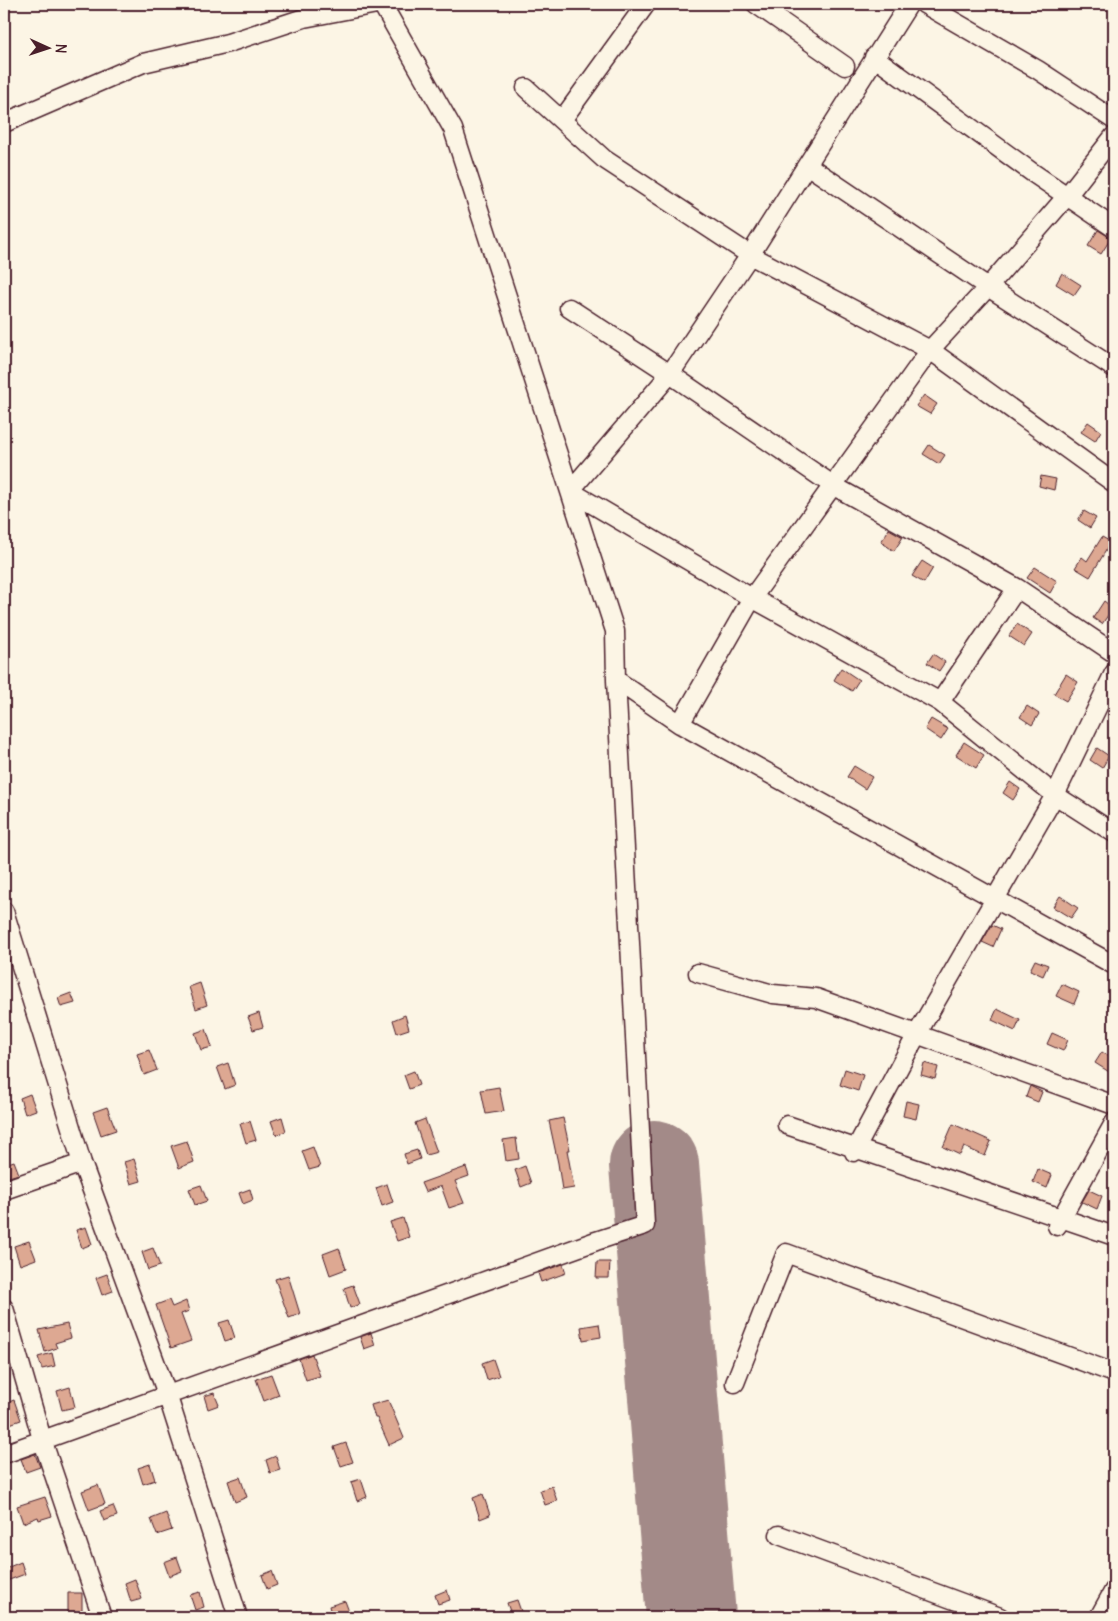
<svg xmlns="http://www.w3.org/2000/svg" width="1118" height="1621" viewBox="0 0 1118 1621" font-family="Delius,sans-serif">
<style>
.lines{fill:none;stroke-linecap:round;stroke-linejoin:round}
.runway{stroke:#a38a88;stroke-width:90}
.building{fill:#dda892;stroke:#4a1f2b}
.minor-casing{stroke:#4a1f2b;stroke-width:21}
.minor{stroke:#fcf5e5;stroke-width:18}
</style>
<rect width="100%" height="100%" fill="#fcf5e5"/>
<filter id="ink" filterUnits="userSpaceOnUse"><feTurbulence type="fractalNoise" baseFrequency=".02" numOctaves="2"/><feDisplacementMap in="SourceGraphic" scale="10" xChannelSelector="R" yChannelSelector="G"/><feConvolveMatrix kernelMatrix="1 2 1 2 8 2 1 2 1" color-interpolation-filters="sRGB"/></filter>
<g filter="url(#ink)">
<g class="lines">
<!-- runway -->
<path class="runway" d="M654 1165 691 1617"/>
</g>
<!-- building -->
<path class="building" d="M1098 230 1111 238 1101 254 1088 246Z
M1062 273 1081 285 1074 295 1056 284Z
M924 395 937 404 930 414 916 406Z
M1088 422 1101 431 1095 441 1081 432Z
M929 445 945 455 939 464 923 454Z
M1041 476 1056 479 1054 490 1039 486Z
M1084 511 1096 518 1090 528 1078 520Z
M889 529 903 537 894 551 881 542Z
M1102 537 1111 542 1090 577 1075 568 1082 557 1087 561Z
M922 561 933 568 924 583 912 576Z
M1035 567 1057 581 1050 593 1027 578Z
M1104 601 1113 608 1102 624 1093 618Z
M1017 624 1032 634 1024 646 1009 636Z
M933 654 945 662 939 671 927 663Z
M841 668 859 680 852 691 834 680Z
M1066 674 1078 682 1066 701 1054 694Z
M1027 706 1039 714 1032 725 1020 717Z
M931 719 948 729 941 740 925 729Z
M964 742 984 755 976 768 956 755Z
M1097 748 1109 756 1102 768 1090 760Z
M854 766 872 777 865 789 847 777Z
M1010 782 1020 789 1013 800 1003 793Z
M1060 896 1078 908 1071 918 1053 907Z
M992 925 1001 929 993 947 982 942Z
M1035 960 1048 965 1043 976 1030 970Z
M200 983 207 1005 196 1009 189 987Z
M1062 984 1079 992 1074 1004 1056 996Z
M71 993 75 1003 61 1007 58 998Z
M997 1009 1020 1020 1015 1031 992 1020Z
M259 1013 263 1027 253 1030 248 1017Z
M405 1015 409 1029 397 1033 393 1020Z
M206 1029 212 1047 201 1050 195 1033Z
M1052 1033 1068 1040 1063 1051 1047 1044Z
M149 1050 157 1070 144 1075 137 1054Z
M1102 1052 1114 1060V1075L1095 1063Z
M228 1063 235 1085 225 1089 217 1067Z
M924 1063 938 1067 935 1079 921 1075Z
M845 1069 863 1075 858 1091 840 1085Z
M414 1071 419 1085 409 1089 404 1075Z
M1030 1086 1042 1092 1038 1102 1026 1097Z
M499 1087 504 1111 486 1114 481 1090Z
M30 1094 36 1110 25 1114 20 1098Z
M906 1101 919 1104 916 1119 903 1116Z
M107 1107 116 1130 101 1135 93 1112Z
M282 1117 286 1131 276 1135 271 1121Z
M563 1118 570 1150H567L574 1188 562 1190 558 1163 549 1121Z
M425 1119 437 1152 426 1155 415 1123Z
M250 1121 256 1140 246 1143 240 1124Z
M953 1124 991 1141 985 1156 964 1147 960 1155 943 1147Z
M516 1138 519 1159 506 1161 503 1140Z
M187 1141 194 1162 179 1168 171 1146Z
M313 1147 320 1167 309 1170 302 1151Z
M417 1150 420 1159 407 1164 404 1154Z
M134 1159 141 1181 131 1184 124 1162Z
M14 1161 19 1174 9 1177 5 1164Z
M525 1166 531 1183 521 1187 515 1170Z
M466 1167 469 1176 455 1181 464 1203 449 1208 441 1186 425 1192 421 1183Z
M1038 1169 1052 1175 1047 1188 1033 1182Z
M387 1184 393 1202 382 1206 376 1188Z
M201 1185 207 1201 195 1205 189 1189Z
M250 1189 253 1200 243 1204 239 1193Z
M1089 1190 1102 1196 1097 1209 1082 1202Z
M403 1218 409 1237 397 1241 390 1222Z
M86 1227 92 1244 82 1248 76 1230Z
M29 1241 36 1259 20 1265 14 1246Z
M153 1248 160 1266 148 1270 142 1252Z
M339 1248 346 1269 330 1275 323 1254Z
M597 1262H610L609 1278H596Z
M563 1264 566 1273 541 1282 538 1273Z
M107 1274 113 1291 102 1295 96 1278Z
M288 1275 300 1314 289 1318 275 1279Z
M353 1285 360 1304 350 1308 344 1288Z
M169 1300 172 1307 186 1301 189 1311 181 1314 191 1341 171 1348 156 1305Z
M229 1320 235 1338 225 1341 219 1323Z
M67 1324 71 1338 55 1343 57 1348 45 1352 39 1330Z
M599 1324 601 1337 583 1340 581 1327Z
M371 1333 375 1345 364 1349 360 1337Z
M52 1353 55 1366 42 1369 38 1357Z
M312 1354 320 1376 306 1380 299 1359Z
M493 1359 499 1376 487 1380 482 1363Z
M271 1374 279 1395 264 1401 256 1379Z
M70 1387 75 1407 62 1410 57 1391Z
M214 1393 219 1405 208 1409 204 1396Z
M14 1400 21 1420 4 1426V1404Z
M388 1400 404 1438 389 1445 377 1418H375L371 1405Z
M346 1443 353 1462 341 1466 334 1447Z
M35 1454 40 1467 26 1472 21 1459Z
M276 1456 280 1470 270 1473 266 1460Z
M150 1464 155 1480 143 1484 138 1468Z
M240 1477 247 1497 235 1502 228 1481Z
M361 1479 367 1497 357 1501 351 1482Z
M98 1485 105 1504 89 1510 82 1491Z
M552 1486 557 1501 545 1505 540 1490Z
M483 1494 490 1515 480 1519 473 1498Z
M45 1497 52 1516 39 1520 38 1517 23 1523 17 1506Z
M113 1506 117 1516 104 1521 100 1511Z
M166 1513 172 1530 157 1535 151 1519Z
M177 1557 182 1571 169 1576 164 1562Z
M21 1562 25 1574 4 1582V1569Z
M272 1571 277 1585 267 1589 262 1575Z
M135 1579 142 1599 131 1602 125 1583Z
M447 1590 450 1600 438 1604 435 1595Z
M200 1592 204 1607 195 1610 190 1595Z
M68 1593H82V1617H68Z
M517 1600 523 1617H512L507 1603Z
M345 1601 351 1617H332L329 1606Z"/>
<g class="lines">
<defs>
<path id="minor" d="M756 4 845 66
M909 4 750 255 670 374 570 491 752 598 940 702 1055 795 1114 833
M924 4 1038 70 1114 120
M874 57 1033 173 1114 228
M526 88 604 159 750 255 930 350 1114 483
M562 120 646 4
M4 123 143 63 228 43 304 18 377 4
M807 165 988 287 1114 368
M569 308 670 374 834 486 1017 588 1114 653
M616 680 680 724 752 598 930 350 988 287 1067 196 1114 136
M940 702 1017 588
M680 724 1114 965
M4 911 82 1163 167 1394 238 1617
M698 973 773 994 816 998 1114 1105
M787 1125 1114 1236
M854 1152 917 1034 1055 795 1114 673
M4 1190 82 1163
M1057 1226 1114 1123
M4 1308 42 1439 102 1617
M735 1383 786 1253 1114 1373
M4 1454 596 1241 645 1225 616 680 615 631 453 129 382 4
M779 1535 1000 1617
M1099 1617 1114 1590"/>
</defs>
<!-- minor casing -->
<use href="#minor" class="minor-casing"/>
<!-- minor -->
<use href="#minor" class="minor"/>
</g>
</g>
<!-- margin -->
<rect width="1118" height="1621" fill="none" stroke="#fcf5e5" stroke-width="20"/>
<rect x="10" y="10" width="1098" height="1601" fill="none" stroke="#4a1f2b" stroke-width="2" filter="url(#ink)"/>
<!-- north arrow -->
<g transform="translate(48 48) rotate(93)" stroke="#fcf5e5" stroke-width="4" paint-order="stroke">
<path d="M0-4L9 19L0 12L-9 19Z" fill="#4a1f2b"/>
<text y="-8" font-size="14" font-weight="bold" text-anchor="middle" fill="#4a1f2b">N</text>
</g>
</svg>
